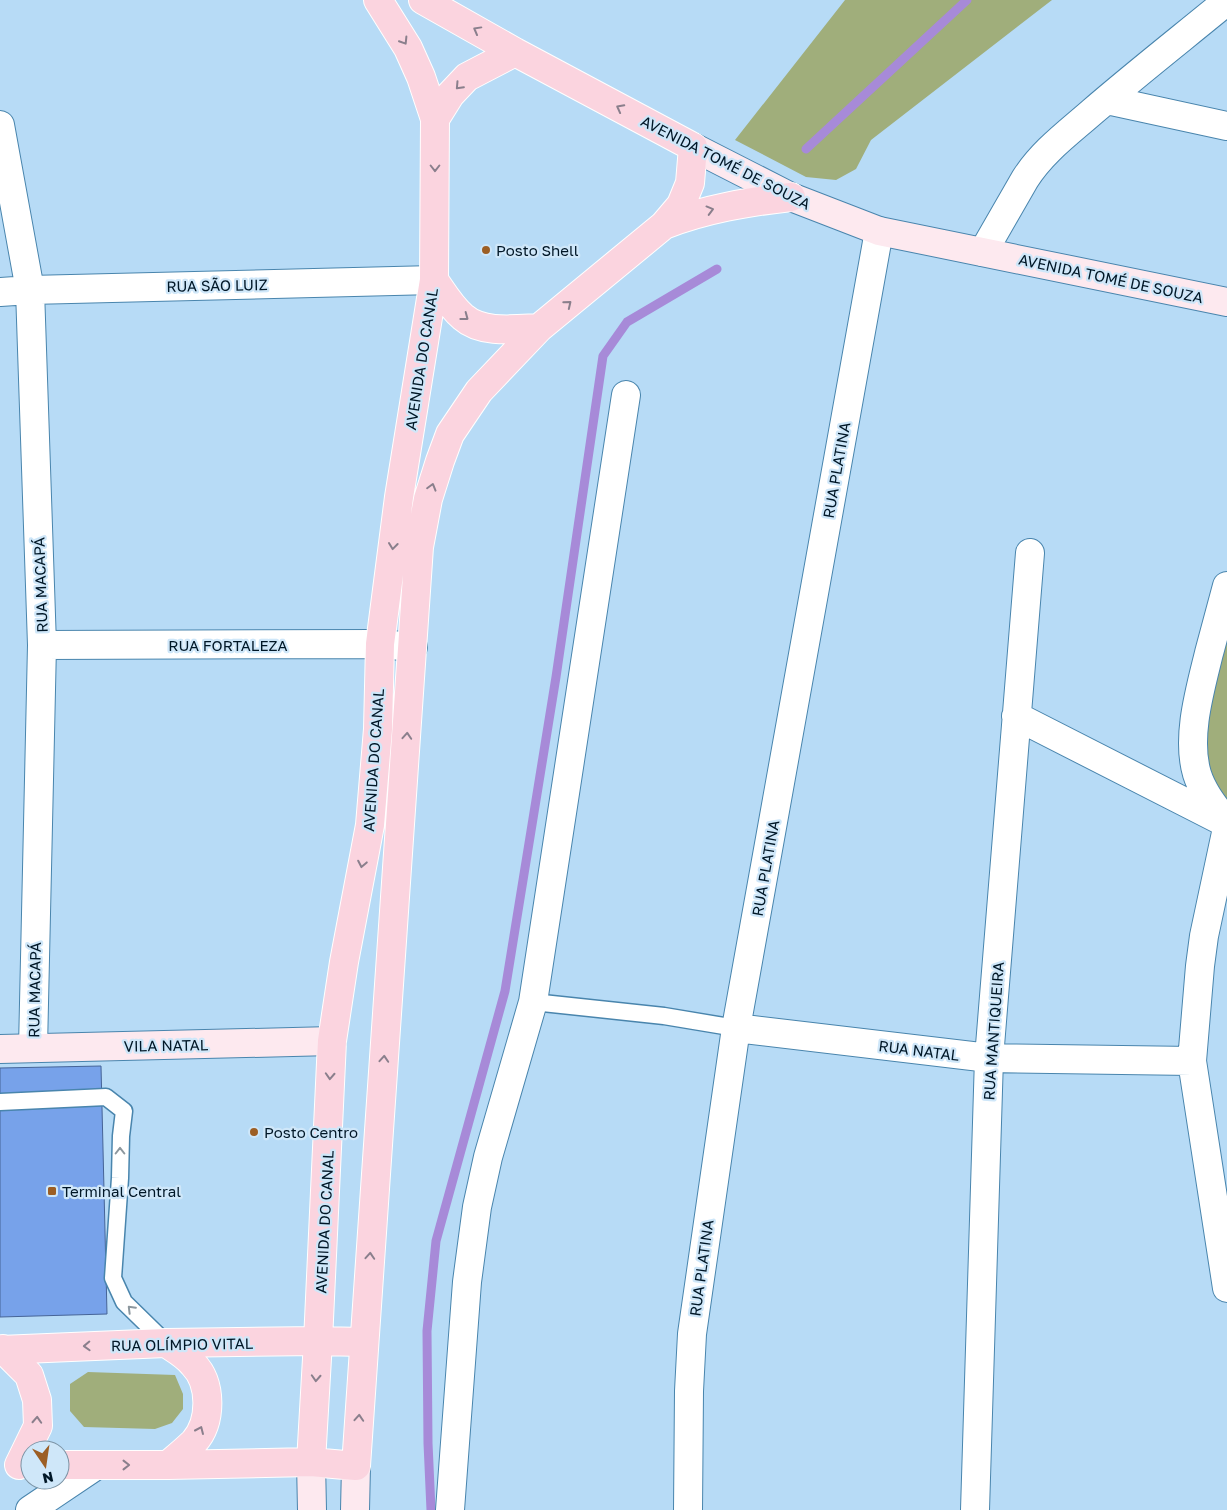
<svg xmlns="http://www.w3.org/2000/svg" width="1227" height="1510" viewBox="0 0 1227 1510" font-family="'Golos Text',sans-serif">
<style>
.green{fill:#a0ae7b}
.lines{fill:none;stroke-linecap:round;stroke-linejoin:round}
.stream{stroke:#a78ad8;stroke-width:9}
.building{fill:#77a2ea;stroke:#466497}
.lane-casing{stroke:#4985ad;stroke-width:19}
.street-casing{stroke:#4985ad;stroke-width:30}
.secondary-casing{stroke:#4985ad;stroke-width:30}
.primary-casing{stroke:#fff;stroke-width:30}
.lane{stroke:#fff;stroke-width:16}
.street{stroke:#fff;stroke-width:28}
.secondary{stroke:#fde9ef;stroke-width:28}
.primary{stroke:#fbd4df;stroke-width:28}
.oneway{stroke:#8a7f8c}
.oneway2{stroke:#8c979e}
.poi-dot{fill:#9c5e24;stroke:#cfe7f9;stroke-width:2}
.labels{text-anchor:middle;dominant-baseline:central;stroke-width:4.5;stroke-linejoin:round;paint-order:stroke}
.street-label{font-size:15px;fill:#001727;stroke:#cfe7f9}
.poi-label{font-size:15px;fill:#001727;stroke:#cfe7f9;text-anchor:start}
</style>
<rect width="100%" height="100%" fill="#b7dbf6"/>
<!-- green -->
<path class="green" d="M845 0H1052L871 140 856 169 836 180 806 177 735 140Z
M1227 590V821L1209 797 1197 704Z
M88 1372 175 1375 183 1394V1409L172 1423 155 1429 84 1427 70 1411V1384Z"/>
<g class="lines">
<!-- stream -->
<path class="stream" d="M806 149 967 0
M431 1510 428 1443 427 1331 436 1241 505 991 556 677 603 356 627 322 717 269"/>
</g>
<!-- building -->
<path class="building" d="M101 1066 107 1314 0 1317V1068Z"/>
<g class="lines">
<defs>
<path id="lane" d="M533 1002 664 1016 736 1028
M0 1102 106 1097 124 1111 121 1136 120 1178 113 1278 124 1302 166 1343"/>
<path id="street" d="M1107 100 1227 126
M0 125 30 290 42 645 33 1048
M983 252 1025 179C1042 152 1068 133 1092 112 1136 74 1182 38 1227 1
M0 292 30 290 434 280
M1227 586C1221 609 1215 631 1209 653 1200 690 1186 737 1197 774 1203 793 1215 807 1227 823
M42 645 380 644 413 647
M1016 716 1222 821
M1227 828 1204 936 1200 966 1192 1061 1227 1288
M736 1028 989 1058 1192 1061
M30 1510 97 1465
M450 1510 467 1282 477 1207 488 1157 533 1002 626 395
M688 1510 689 1391 692 1334 736 1028 879 231
M975 1510 989 1058 1030 553"/>
<path id="secondary" d="M693 147 791 197 879 231 1227 302
M0 1049 332 1041
M311 1462 312 1510
M355 1510 356 1466"/>
<path id="primary" d="M378 0 408 48 421 77 435 119
M664 225C705 209 747 202 791 197
M434 280C443 293 451 307 463 317 482 334 516 329 539 328
M166 1343C175 1349 186 1355 193 1364 212 1383 212 1422 194 1442 186 1450 176 1458 168 1465
M3 1349 29 1375 37 1400 38 1426 19 1465
M0 1350 166 1343 318 1341 364 1342
M311 1462 318 1341 332 1041 344 962 370 825 378 729 380 644 399 497 434 280 435 119 450 95 467 77 515 52
M60 1465H168L311 1462 356 1466 419 547 428 499 440 461 450 434 479 391 539 328 664 225 681 205 690 183 693 147 515 52 423 0"/>
</defs>
<!-- lane casing -->
<use href="#lane" class="lane-casing"/>
<!-- street casing -->
<use href="#street" class="street-casing"/>
<!-- secondary casing -->
<use href="#secondary" class="secondary-casing"/>
<!-- primary casing -->
<use href="#primary" class="primary-casing"/>
<!-- lane -->
<use href="#lane" class="lane"/>
<!-- street -->
<use href="#street" class="street"/>
<!-- secondary -->
<use href="#secondary" class="secondary"/>
<!-- primary -->
<use href="#primary" class="primary"/>
</g>
<!-- one-way arrows -->
<defs><path id="oneway-chevron" d="M-2-3.5L2.5 0L-2 3.5" fill="none" stroke-width="1.6" stroke-linecap="round" stroke-linejoin="round" transform="scale(1.25)"/></defs>
<g class="oneway">
<use href="#oneway-chevron" transform="translate(477 30) rotate(-151)"/>
<use href="#oneway-chevron" transform="translate(404 41) rotate(58)"/>
<use href="#oneway-chevron" transform="translate(459 86) rotate(133)"/>
<use href="#oneway-chevron" transform="translate(620 108) rotate(-152)"/>
<use href="#oneway-chevron" transform="translate(435 168) rotate(90)"/>
<use href="#oneway-chevron" transform="translate(710 210) rotate(-15)"/>
<use href="#oneway-chevron" transform="translate(568 304) rotate(-39)"/>
<use href="#oneway-chevron" transform="translate(465 317) rotate(37)"/>
<use href="#oneway-chevron" transform="translate(432 487) rotate(-74)"/>
<use href="#oneway-chevron" transform="translate(393 546) rotate(97)"/>
<use href="#oneway-chevron" transform="translate(407 736) rotate(-86)"/>
<use href="#oneway-chevron" transform="translate(362 864) rotate(101)"/>
<use href="#oneway-chevron" transform="translate(384 1059) rotate(-86)"/>
<use href="#oneway-chevron" transform="translate(330 1076) rotate(93)"/>
<use href="#oneway-chevron" transform="translate(370 1256) rotate(-86)"/>
<use href="#oneway-chevron" transform="translate(87 1346) rotate(178)"/>
<use href="#oneway-chevron" transform="translate(316 1378) rotate(93)"/>
<use href="#oneway-chevron" transform="translate(359 1418) rotate(-86)"/>
<use href="#oneway-chevron" transform="translate(37 1420) rotate(-87)"/>
<use href="#oneway-chevron" transform="translate(200 1430) rotate(-66)"/>
<use href="#oneway-chevron" transform="translate(126 1465)"/>
</g>
<g class="oneway2">
<use href="#oneway-chevron" transform="translate(120 1151) rotate(-90)"/>
<use href="#oneway-chevron" transform="translate(131 1309) rotate(-135)"/>
</g>
<!-- markers -->
<g class="poi-dot">
<circle cx="486" cy="250" r="5"/>
<circle cx="254" cy="1132" r="5"/>
<rect x="47" y="1186" width="10" height="10" rx="2.5"/>
</g>
<g class="labels">
<!-- street labels -->
<g class="street-label">
<text transform="translate(726 162) rotate(27)">AVENIDA TOMÉ DE SOUZA</text>
<text transform="translate(1111 278) rotate(12)">AVENIDA TOMÉ DE SOUZA</text>
<text transform="translate(217 285) rotate(-1)">RUA SÃO LUIZ</text>
<text transform="translate(421 359) rotate(-81)">AVENIDA DO CANAL</text>
<text transform="translate(836 470) rotate(-80)">RUA PLATINA</text>
<text transform="translate(40 585) rotate(-92)">RUA MACAPÁ</text>
<text x="228" y="645">RUA FORTALEZA</text>
<text transform="translate(373 760) rotate(-86)">AVENIDA DO CANAL</text>
<text transform="translate(765 868) rotate(-80)">RUA PLATINA</text>
<text transform="translate(34 990) rotate(-89)">RUA MACAPÁ</text>
<text transform="translate(993 1031) rotate(-86)">RUA MANTIQUEIRA</text>
<text transform="translate(166 1045) rotate(-1)">VILA NATAL</text>
<text transform="translate(919 1050) rotate(7)">RUA NATAL</text>
<text transform="translate(324 1222) rotate(-87)">AVENIDA DO CANAL</text>
<text transform="translate(701 1268) rotate(-82)">RUA PLATINA</text>
<text transform="translate(182 1344) rotate(-1)">RUA OLÍMPIO VITAL</text>
</g>
<!-- poi labels -->
<g class="poi-label">
<text x="496" y="250">Posto Shell</text>
<text x="264" y="1132">Posto Centro</text>
<text x="62" y="1191">Terminal Central</text>
</g>
</g>
<!-- north arrow -->
<g transform="translate(45 1465) rotate(167)"><circle r="24" fill="#cfe7f9" stroke="#7c94a5"/>
<path d="M0-4L9 19L0 12L-9 19Z" fill="#9c5e24"/>
<text y="-8" font-size="14" font-weight="bold" text-anchor="middle" fill="#001727">N</text>
</g>
</svg>
